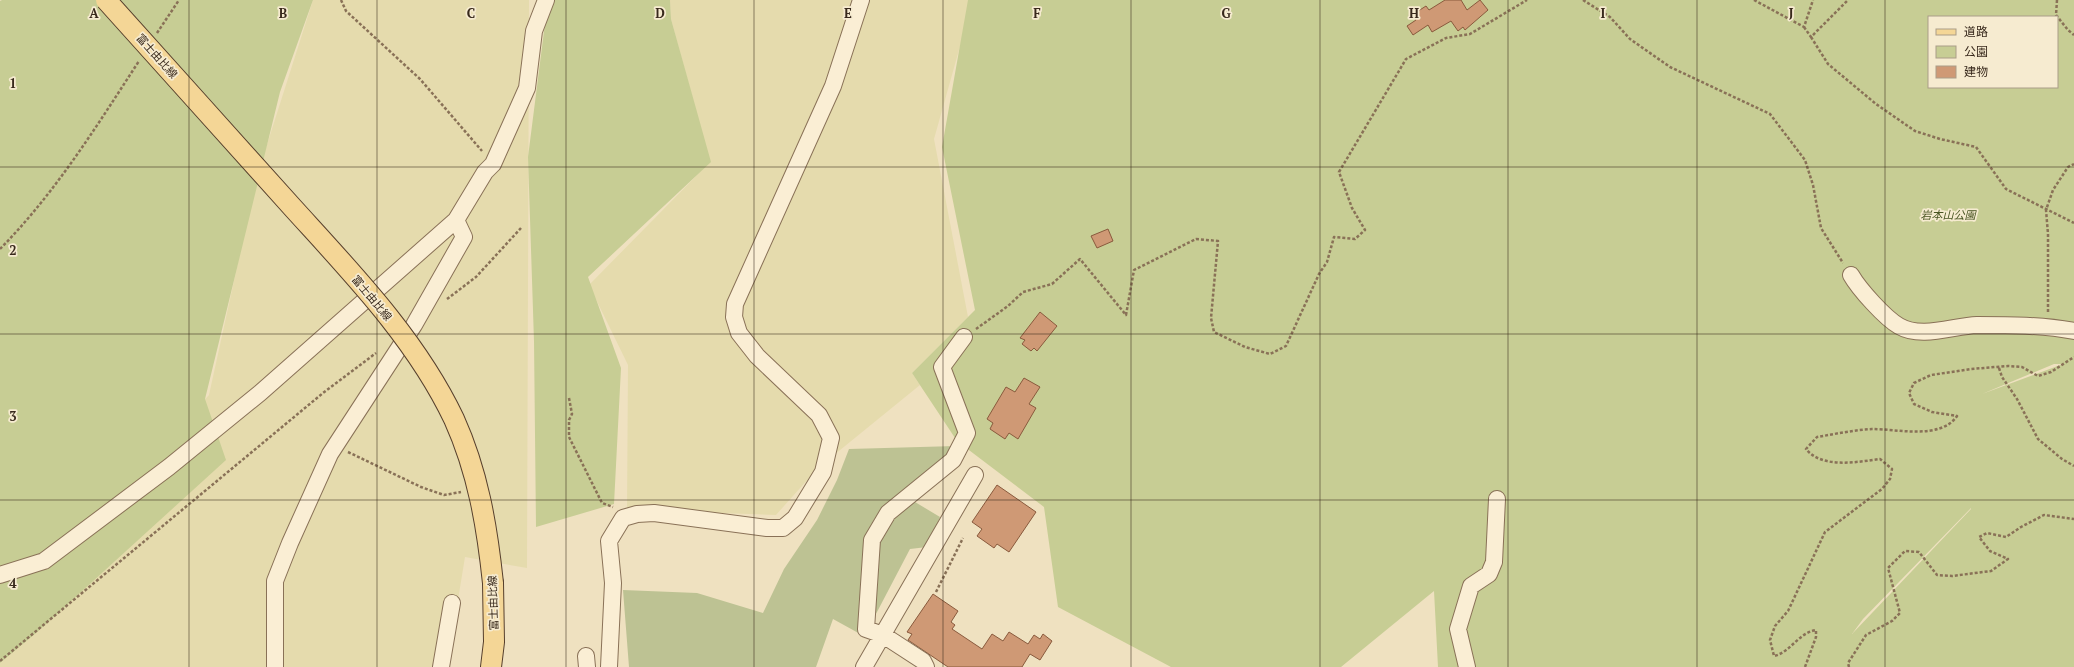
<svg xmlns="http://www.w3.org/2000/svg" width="2074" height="667" viewBox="0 0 2074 667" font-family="'PT Serif','Noto Sans JP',serif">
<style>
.farmland{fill:#e5dbad}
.green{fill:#c7cd94;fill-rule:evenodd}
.cemetery{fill:#bdc293}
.building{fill:#cf9975;stroke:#895a3d}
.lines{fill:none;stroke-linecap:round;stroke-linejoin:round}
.minor-casing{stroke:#897157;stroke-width:18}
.major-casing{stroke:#563f2c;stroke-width:22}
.path{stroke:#897157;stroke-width:2.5;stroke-dasharray:3 2;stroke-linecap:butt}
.minor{stroke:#faeed4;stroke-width:16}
.major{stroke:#f4d696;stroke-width:20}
.major-bridge-casing{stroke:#563f2c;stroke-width:22;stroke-linecap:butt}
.major-bridge{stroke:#f4d696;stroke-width:20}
.grid{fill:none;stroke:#38291c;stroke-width:1;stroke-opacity:0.55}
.labels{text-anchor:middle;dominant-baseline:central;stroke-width:3.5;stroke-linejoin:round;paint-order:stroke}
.street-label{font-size:11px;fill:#38291c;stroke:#f6ebd0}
.park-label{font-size:11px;font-style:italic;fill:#495522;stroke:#f6ebd0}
.grid-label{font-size:13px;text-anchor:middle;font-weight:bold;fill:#38291c;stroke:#f6ebd0;stroke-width:3.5;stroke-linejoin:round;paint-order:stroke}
</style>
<rect width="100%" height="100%" fill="#efe1c0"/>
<!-- farmland -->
<path class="farmland" d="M313 0H529L527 568 465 557 447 667H0V566L111 498 209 395 257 176Z
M670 0H973L934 139 968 317 912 373 920 385 818 468 776 515 627 510 628 365 589 285 710 162 671 19Z"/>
<!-- green -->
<path class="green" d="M2 0H313L280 92 205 399 226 460 36 633 0 663V1Z
M548 0H670L671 19 711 162 588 277 621 368 614 504 536 527 534 341 528 157Z
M968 0H2074V667H1438L1434 591 1341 667H1171L1058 607 1044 507 957 441 912 373 975 310 942 147ZM1929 17H2057V87H1929ZM2054 364H2063L1982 394ZM1971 508V509L1852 634 1863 619Z"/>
<!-- cemetery -->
<path class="cemetery" d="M956 446 913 483 910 499 940 517 927 547 910 549 877 612 862 635 833 619 816 667H629L623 590 697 593 763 613 784 569 817 520 837 480 849 449Z"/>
<!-- building -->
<path class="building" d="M1445 0H1461L1467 10 1480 0 1488 10 1465 30 1463 27 1458 31 1451 21 1432 32 1428 25 1413 35 1407 26 1416 20 1412 15 1426 6 1429 10Z
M1108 229 1113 241 1097 248 1091 236Z
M1040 312 1057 326 1037 351 1034 348 1031 351 1022 344 1025 340 1020 338Z
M1024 378 1040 387 1029 404 1036 408 1018 439 1009 433 1005 439 990 429 993 423 987 419 1006 387 1015 392Z
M997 485 1036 512 1009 552 997 544 994 548 977 536 982 529 972 522Z
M933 594 958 611 951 622 955 625 952 629 982 649 992 634 1003 641 1009 632 1028 644 1034 635 1040 639 1043 634 1052 641 1040 660 1030 654 1022 667H948L908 640 912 634 907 632Z"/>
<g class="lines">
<defs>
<path id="minor" d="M1851 275C1859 289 1885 318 1899 326 1921 339 1953 326 1977 325 2009 325 2042 325 2074 331
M0 575 44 561 169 467 260 393 456 220 485 172 493 164 527 88 534 31 546 0
M586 656 587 667
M275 667V581L290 543 330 454 414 325 464 237 456 220
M441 667 452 603
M609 667 613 583 609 541 623 518 637 514 654 513 767 528H783L795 518 823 472 831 438 819 415 757 356 739 333 734 317 735 304 833 86 861 0
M864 667 975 475
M926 667 923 661 883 635 866 629 872 540 888 513 953 460 967 433 942 367 964 337
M1467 667 1458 629 1471 586 1489 574 1494 562 1497 499"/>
<path id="major" d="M491 667 494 642 493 583"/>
</defs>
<!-- minor casing -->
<use href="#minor" class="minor-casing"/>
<!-- major casing -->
<use href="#major" class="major-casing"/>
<!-- path -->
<path class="path" d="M341 0 346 11 420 79 482 151
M1583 0 1610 17 1630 39 1670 67 1770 114 1805 160 1813 185 1821 228 1843 263
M1754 0 1804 27 1813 0
M2057 0 2056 15 2068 30 2074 35
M1804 27 1811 37 1848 0
M157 33 179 0
M1811 37 1828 64 1876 104 1915 131 1940 139 1976 147 2006 189 2074 223
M0 249C56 192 96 127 139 61
M447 299 476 277 521 228
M2048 312V234L2046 210 2053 190 2068 167 2074 164
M976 329 1008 306 1023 292 1052 284 1080 259 1126 315 1134 270 1196 239 1218 241 1211 318 1214 332 1245 347 1270 354 1286 346 1319 274 1327 262 1334 237 1355 239 1365 230 1352 208 1339 172 1406 59 1446 38 1470 34 1527 0
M1999 368 2002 377 2017 399 2038 439 2062 459 2074 466
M569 398 572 414 569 420V437L602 503 613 507
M348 452 421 487 444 495 461 492
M936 592 963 538
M0 661 323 393 376 353
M1805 667 1816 637V630C1798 633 1791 652 1774 656L1770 640 1775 626 1788 611 1825 532 1882 489 1890 479 1892 469 1880 459C1857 462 1822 469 1806 449L1817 437C1835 434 1854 430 1872 429 1897 429 1941 440 1957 416L1932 412 1914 404 1909 393 1914 383 1931 375 1971 369 2008 366 2022 367 2038 376 2051 372 2074 357
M1849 667 1848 663 1866 635 1892 621 1900 613 1888 568 1905 551 1919 552 1937 575 1952 576 1991 571 2008 559 1990 551 1979 537 1987 533 2006 537 2021 527 2044 515 2074 519"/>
<!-- minor -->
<use href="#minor" class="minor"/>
<!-- major -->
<use href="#major" class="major"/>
<defs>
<path id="major-bridge" d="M106 0C168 69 231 139 293 208 352 273 416 339 454 419 478 472 487 526 493 583"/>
</defs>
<!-- major-bridge casing -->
<use href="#major-bridge" class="major-bridge-casing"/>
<!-- major-bridge -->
<use href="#major-bridge" class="major-bridge"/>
</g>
<!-- grid -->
<path class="grid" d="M189 0V667M377 0V667M566 0V667M754 0V667M943 0V667M1131 0V667M1320 0V667M1508 0V667M1697 0V667M1885 0V667M0 167H2074M0 334H2074M0 500H2074"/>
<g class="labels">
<!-- street labels -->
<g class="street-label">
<text transform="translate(157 56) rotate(48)">富士由比線</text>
<text transform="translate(372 298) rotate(50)">富士由比線</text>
<text transform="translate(493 603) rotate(-92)">富士由比線</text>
</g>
<!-- park labels -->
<g class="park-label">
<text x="1948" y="215">岩本山公園</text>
</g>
</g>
<g class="grid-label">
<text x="94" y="18">A</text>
<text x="283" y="18">B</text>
<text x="471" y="18">C</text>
<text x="660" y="18">D</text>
<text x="848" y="18">E</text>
<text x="1037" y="18">F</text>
<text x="1226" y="18">G</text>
<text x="1414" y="18">H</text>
<text x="1603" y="18">I</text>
<text x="1791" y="18">J</text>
<text x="13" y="88">1</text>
<text x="13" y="255">2</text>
<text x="13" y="421">3</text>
<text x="13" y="588">4</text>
</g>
<!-- legend -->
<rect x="1928" y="16" width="130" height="72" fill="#f6ebd0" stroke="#aa9d88"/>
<rect x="1936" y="29" width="20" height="6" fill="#f4d696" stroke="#aa9d88"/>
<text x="1964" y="36" font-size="12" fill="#38291c">道路</text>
<rect x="1936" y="46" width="20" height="12" fill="#c7cd94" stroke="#aa9d88"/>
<text x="1964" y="56" font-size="12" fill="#38291c">公園</text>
<rect x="1936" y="66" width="20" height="12" fill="#cf9975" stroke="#aa9d88"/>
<text x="1964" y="76" font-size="12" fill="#38291c">建物</text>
</svg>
